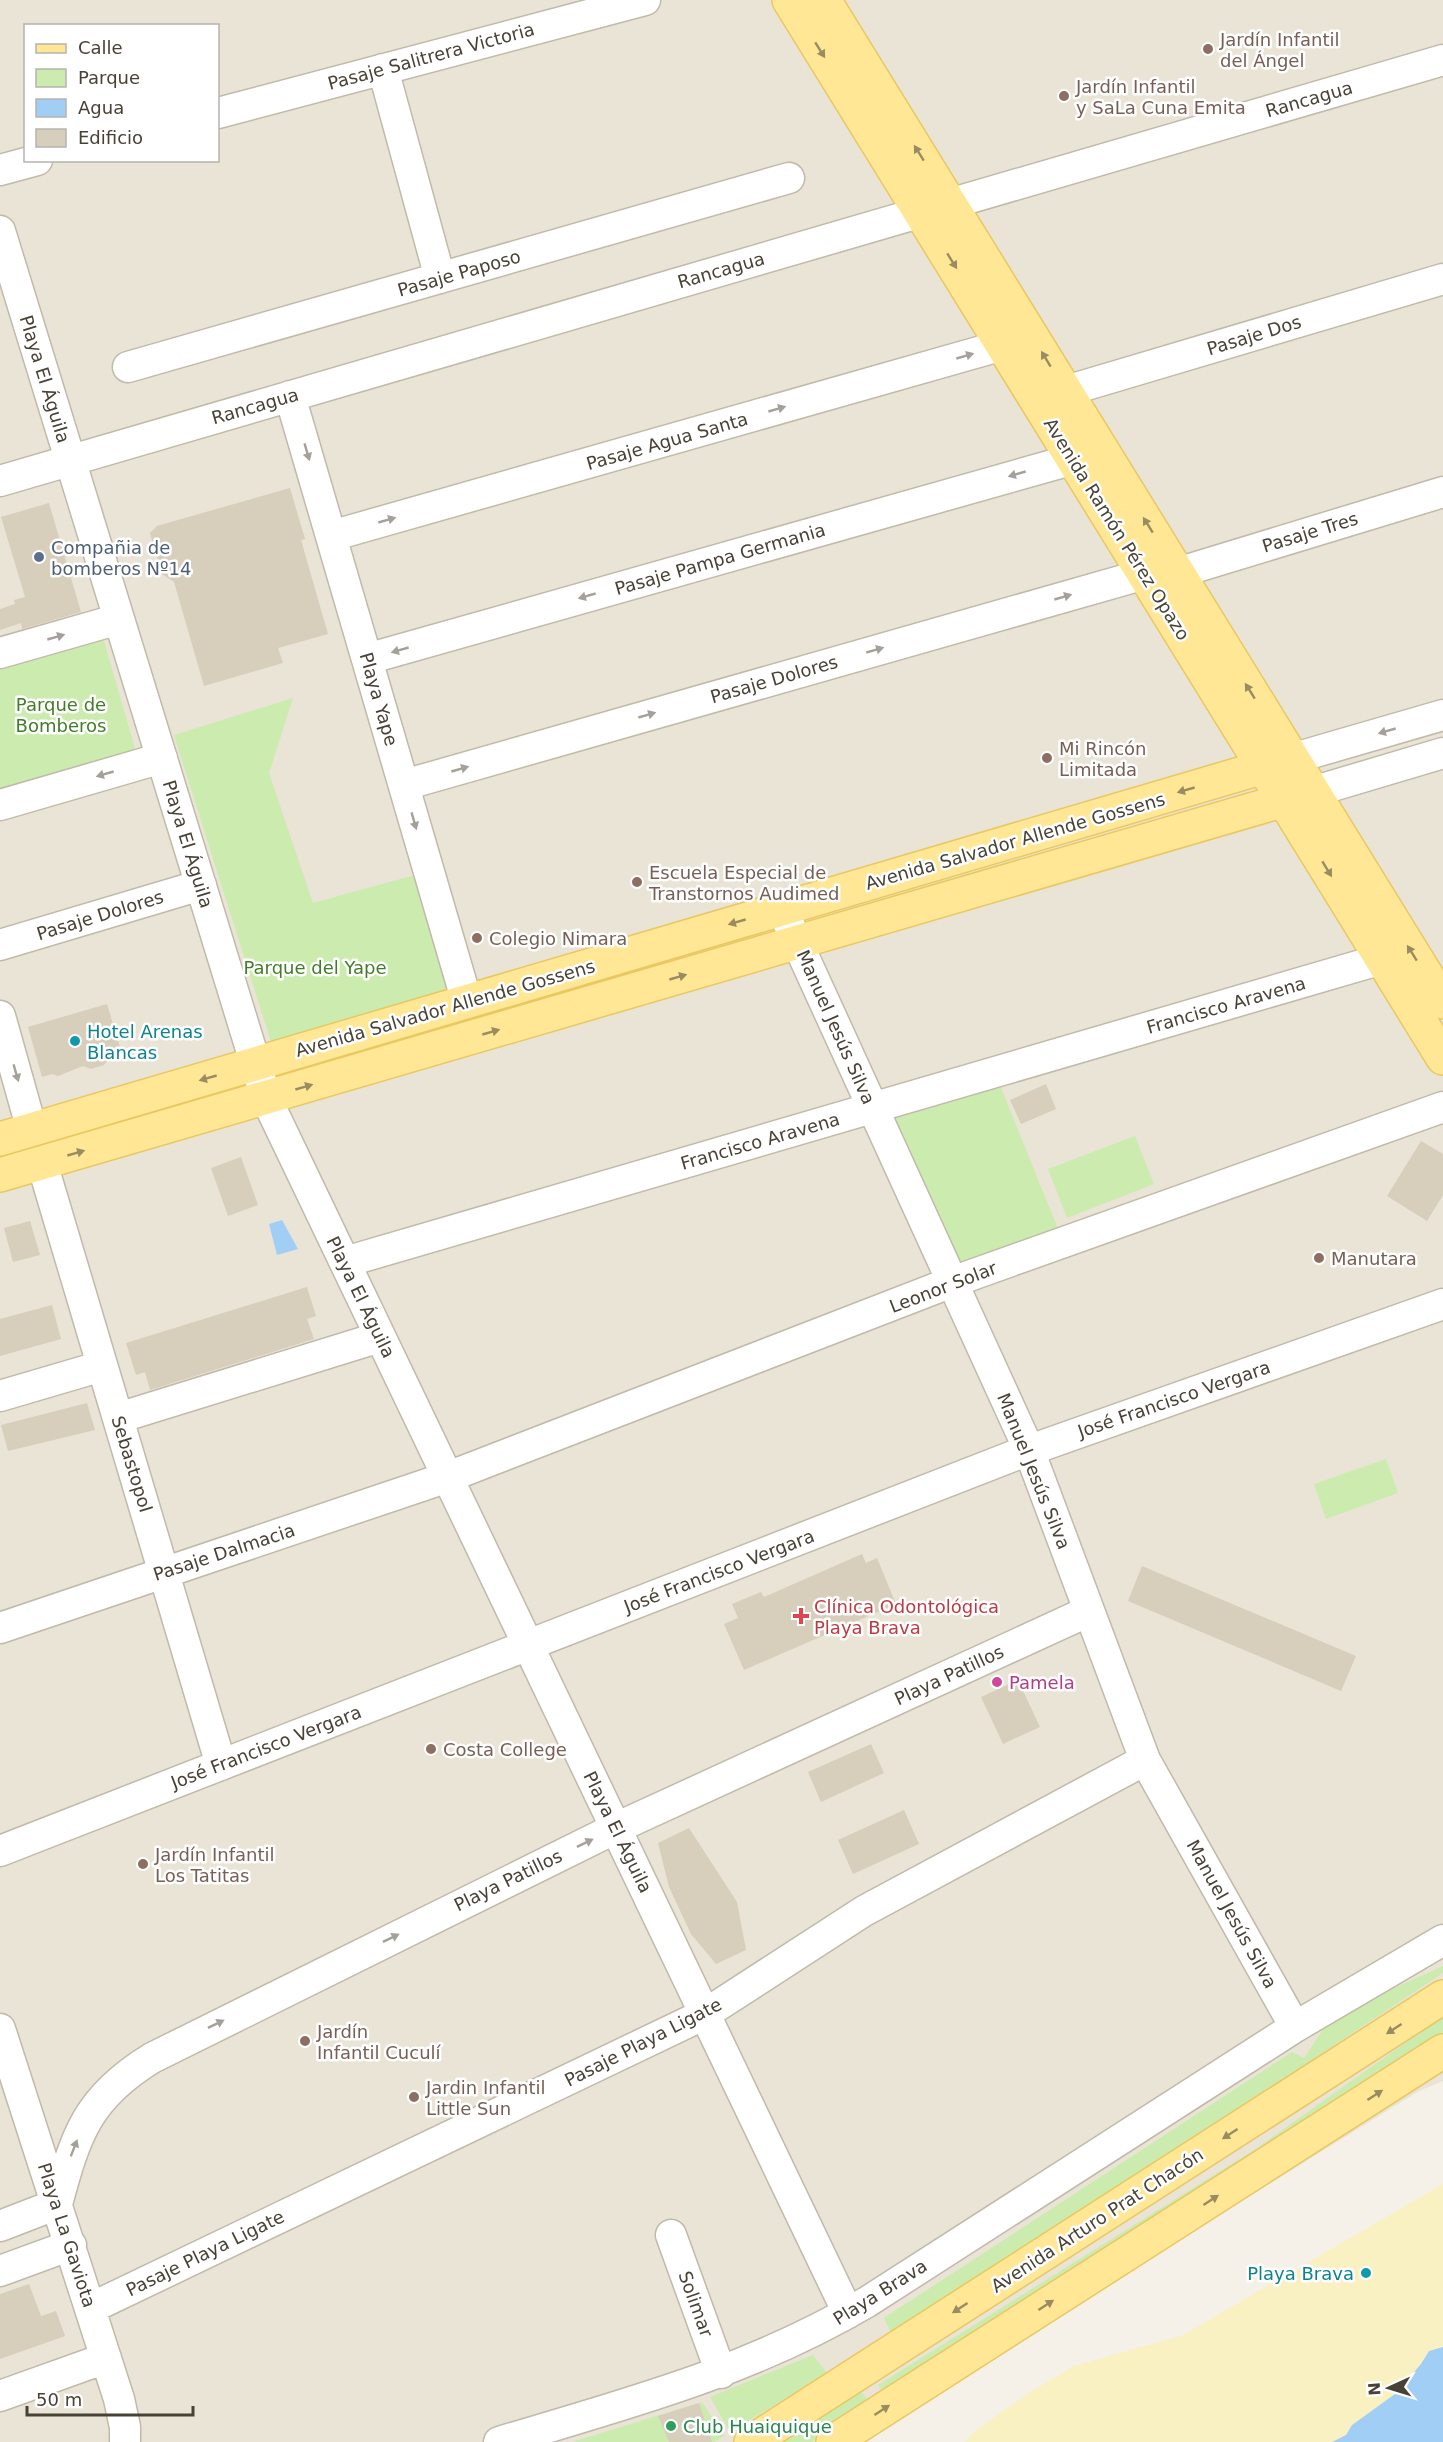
<svg xmlns="http://www.w3.org/2000/svg" width="1443" height="2442" viewBox="0 0 1443 2442" font-family="'DejaVu Sans',sans-serif">
<style>
.residential{fill:#e9e4d5;fill-rule:evenodd}
.green{fill:#ccebaf}
.sand{fill:#faf1c2}
.water{fill:#a1cef4}
.building{fill:#d7cebc}
.lines{fill:none;stroke-linecap:round;stroke-linejoin:round}
.minor-casing{stroke:#c1baaa;stroke-width:33}
.major-casing{stroke:#e9c861;stroke-width:36}
.minor{stroke:#fff;stroke-width:30}
.major{stroke:#ffe796;stroke-width:33}
.oneway{fill:#9a8c61}
.oneway2{fill:#a4a09a}
.education-dot{fill:#8d6e63;stroke:#fff;stroke-width:2}
.service-dot{fill:#5c6f8a;stroke:#fff;stroke-width:2}
.culture-dot{fill:#0f9aa8;stroke:#fff;stroke-width:2}
.health-dot{fill:#e0444e;stroke:#fff;stroke-width:2}
.hotel-dot{fill:#d1479c;stroke:#fff;stroke-width:2}
.leisure-dot{fill:#2e9e5b;stroke:#fff;stroke-width:2}
.labels{text-anchor:middle;dominant-baseline:central;stroke-width:5;stroke-linejoin:round;paint-order:stroke}
.education-label{font-size:18px;fill:#785e54;stroke:#fff;text-anchor:start}
.street-label{font-size:18px;fill:#484236;stroke:#fff}
.service-label{font-size:18px;fill:#4e5e75;stroke:#fff;text-anchor:start}
.park-label{font-size:18px;fill:#427d26;stroke:#fff}
.culture-label{font-size:18px;fill:#0d838f;stroke:#fff;text-anchor:start}
.health-label{font-size:18px;fill:#be3a42;stroke:#fff;text-anchor:start}
.hotel-label{font-size:18px;fill:#b23c85;stroke:#fff;text-anchor:start}
.leisure-label{font-size:18px;fill:#27864d;stroke:#fff;text-anchor:start}
</style>
<rect width="100%" height="100%" fill="#f5f1e8"/>
<!-- residential -->
<path class="residential" d="M0 0H1443V2081L1419 2091 853 2442H0ZM26 26H218V160H26Z"/>
<!-- green -->
<path class="green" d="M95 634 104 641 136 752 0 796V661Z
M293 698 269 773 313 903 415 875 455 995 272 1045 174 735Z
M1000 1085 1058 1229 955 1264 887 1114Z
M1135 1136 1154 1184 1067 1218 1048 1169Z
M1386 1459 1398 1493 1326 1519 1314 1484Z
M1443 1966V1973L893 2337 884 2318 1292 2052 1304 2058 1332 2016Z
M1443 2016V2034L886 2399 878 2385 1254 2150Z
M813 2355 827 2373 730 2432 710 2397Z
M860 2390 867 2399 865 2408 812 2442H773Z
M702 2402 724 2436 714 2442H572Z"/>
<!-- sand -->
<path class="sand" d="M1443 2184V2347L1429 2351 1421 2364 1395 2394 1352 2425 1346 2435 1332 2442H964L975 2431 1030 2392 1074 2366 1183 2335Z"/>
<!-- water -->
<path class="water" d="M282 1220 298 1249 277 1255 269 1224Z
M1443 2347V2442H1332L1346 2435 1352 2425 1395 2394 1421 2364 1429 2351Z"/>
<!-- building -->
<path class="building" d="M290 488 305 539 301 540 328 634 278 648 283 663 204 686 174 582 162 574 150 533 157 526Z
M49 503 81 612 22 629 21 623 0 630V609L15 604 14 600 25 597 1 517Z
M107 1004 122 1054 109 1058 104 1065 91 1069 83 1066 58 1076 52 1074 42 1077 28 1027Z
M1046 1084 1056 1109 1021 1124 1010 1100Z
M1421 1141 1443 1154V1195L1427 1221 1387 1196Z
M241 1157 258 1205 228 1216 211 1168Z
M30 1221 40 1255 13 1262 4 1228Z
M307 1287 316 1316 307 1319 314 1339 150 1390 145 1372 136 1375 126 1343Z
M52 1305 61 1339 0 1356V1319Z
M87 1403 95 1430 8 1451 1 1425Z
M862 1554 866 1563 877 1558 896 1604 744 1670 724 1624 738 1618 732 1604 761 1592 764 1597Z
M1142 1566 1356 1656 1341 1691 1128 1601Z
M1018 1680 1040 1727 1003 1744 981 1697Z
M871 1744 884 1773 821 1802 808 1772Z
M904 1810 919 1844 853 1874 838 1840Z
M689 1828 737 1902 746 1950 716 1964 691 1934 669 1887 658 1843Z
M29 2284 41 2316 56 2311 65 2336 0 2359V2294Z
M699 2403 712 2442H669L658 2416Z"/>
<g class="lines">
<defs>
<path id="minor" d="M383 69 440 278
M218 113 645 0
M0 170 37 160
M0 231 266 1098 848 2313
M128 367 789 178
M1066 391 1443 279
M290 396 467 1002
M0 481 1443 60
M331 536 1003 345
M1177 573 1443 492
M0 653 119 619
M367 659 1074 459
M1291 759 1443 715
M404 785 1145 574
M1312 792 1443 753
M0 805 162 758
M782 909 1029 1450 1145 1760 1295 2027
M0 945 201 885
M0 1016 32 1130
M42 1163 221 1765
M345 1262 1382 959
M0 1396 102 1366
M118 1418 380 1337
M0 1628 448 1477 952 1282 1443 1107
M0 1851 1013 1456 1443 1304
M0 2029 119 2399 125 2427V2442
M0 2226 57 2204C76 2134 87 2098 152 2058L616 1828 1089 1611
M671 2235 721 2373
M0 2271 71 2245
M91 2308 705 2014 864 1911 1145 1760
M0 2396 106 2358
M499 2442C629 2403 748 2372 867 2302L1295 2027 1443 1940"/>
<path id="major" d="M789 0 1443 1058
M824 0 1443 1002
M0 1139 1291 759
M0 1175 1312 792
M751 2442 1443 1997
M833 2442 1443 2051"/>
</defs>
<!-- minor casing -->
<use href="#minor" class="minor-casing"/>
<!-- major casing -->
<use href="#major" class="major-casing"/>
<!-- minor -->
<use href="#minor" class="minor"/>
<!-- major -->
<use href="#major" class="major"/>
</g>
<!-- one-way arrows -->
<defs><path id="oneway-solid" d="M-6-.8H1V-3.2L6.5 0L1 3.2V.8H-6Z" transform="scale(1.5)"/></defs>
<g class="oneway">
<use href="#oneway-solid" transform="translate(820 50) rotate(58)"/>
<use href="#oneway-solid" transform="translate(919 153) rotate(-122)"/>
<use href="#oneway-solid" transform="translate(952 261) rotate(58)"/>
<use href="#oneway-solid" transform="translate(1046 359) rotate(-121)"/>
<use href="#oneway-solid" transform="translate(1148 525) rotate(-122)"/>
<use href="#oneway-solid" transform="translate(1250 691) rotate(-122)"/>
<use href="#oneway-solid" transform="translate(1186 790) rotate(164)"/>
<use href="#oneway-solid" transform="translate(1327 869) rotate(59)"/>
<use href="#oneway-solid" transform="translate(737 922) rotate(164)"/>
<use href="#oneway-solid" transform="translate(1412 953) rotate(-122)"/>
<use href="#oneway-solid" transform="translate(678 977) rotate(-16)"/>
<use href="#oneway-solid" transform="translate(491 1032) rotate(-16)"/>
<use href="#oneway-solid" transform="translate(208 1078) rotate(164)"/>
<use href="#oneway-solid" transform="translate(304 1087) rotate(-16)"/>
<use href="#oneway-solid" transform="translate(76 1153) rotate(-16)"/>
<use href="#oneway-solid" transform="translate(1394 2029) rotate(147)"/>
<use href="#oneway-solid" transform="translate(1375 2095) rotate(-33)"/>
<use href="#oneway-solid" transform="translate(1230 2134) rotate(147)"/>
<use href="#oneway-solid" transform="translate(1211 2200) rotate(-33)"/>
<use href="#oneway-solid" transform="translate(1046 2305) rotate(-33)"/>
<use href="#oneway-solid" transform="translate(960 2308) rotate(147)"/>
<use href="#oneway-solid" transform="translate(882 2410) rotate(-33)"/>
</g>
<g class="oneway2">
<use href="#oneway-solid" transform="translate(965 356) rotate(-16)"/>
<use href="#oneway-solid" transform="translate(777 409) rotate(-16)"/>
<use href="#oneway-solid" transform="translate(307 452) rotate(74)"/>
<use href="#oneway-solid" transform="translate(1017 474) rotate(164)"/>
<use href="#oneway-solid" transform="translate(387 520) rotate(-16)"/>
<use href="#oneway-solid" transform="translate(587 596) rotate(164)"/>
<use href="#oneway-solid" transform="translate(1063 597) rotate(-16)"/>
<use href="#oneway-solid" transform="translate(56 637) rotate(-16)"/>
<use href="#oneway-solid" transform="translate(400 650) rotate(164)"/>
<use href="#oneway-solid" transform="translate(875 650) rotate(-16)"/>
<use href="#oneway-solid" transform="translate(647 715) rotate(-16)"/>
<use href="#oneway-solid" transform="translate(1387 731) rotate(164)"/>
<use href="#oneway-solid" transform="translate(460 769) rotate(-16)"/>
<use href="#oneway-solid" transform="translate(105 774) rotate(164)"/>
<use href="#oneway-solid" transform="translate(414 821) rotate(74)"/>
<use href="#oneway-solid" transform="translate(16 1073) rotate(74)"/>
<use href="#oneway-solid" transform="translate(585 1843) rotate(-26)"/>
<use href="#oneway-solid" transform="translate(391 1938) rotate(-26)"/>
<use href="#oneway-solid" transform="translate(216 2024) rotate(-26)"/>
<use href="#oneway-solid" transform="translate(74 2148) rotate(-69)"/>
</g>
<!-- markers -->
<g class="education-dot">
<circle cx="1208" cy="49" r="6"/>
<circle cx="1064" cy="96" r="6"/>
<circle cx="1047" cy="758" r="6"/>
<circle cx="637" cy="882" r="6"/>
<circle cx="477" cy="938" r="6"/>
<circle cx="1319" cy="1258" r="6"/>
<circle cx="431" cy="1749" r="6"/>
<circle cx="143" cy="1864" r="6"/>
<circle cx="305" cy="2041" r="6"/>
<circle cx="414" cy="2097" r="6"/>
</g>
<circle class="service-dot" cx="39" cy="557" r="6"/>
<g class="culture-dot">
<circle cx="75" cy="1041" r="6"/>
<circle cx="1366" cy="2273" r="6"/>
</g>
<path class="health-dot" d="M798 1607h6v6h6v6h-6v6h-6v-6h-6v-6h6z"/>
<circle class="hotel-dot" cx="997" cy="1682" r="6"/>
<circle class="leisure-dot" cx="671" cy="2426" r="6"/>
<g class="labels">
<!-- education labels -->
<g class="education-label">
<text x="1220" y="39">Jardín Infantil<tspan x="1220" dy="21">del Ángel</tspan></text>
<text x="1076" y="86">Jardín Infantil<tspan x="1076" dy="21">y SaLa Cuna Emita</tspan></text>
<text x="1059" y="748">Mi Rincón<tspan x="1059" dy="21">Limitada</tspan></text>
<text x="649" y="872">Escuela Especial de<tspan x="649" dy="21">Transtornos Audimed</tspan></text>
<text x="489" y="938">Colegio Nimara</text>
<text x="1331" y="1258">Manutara</text>
<text x="443" y="1749">Costa College</text>
<text x="155" y="1854">Jardín Infantil<tspan x="155" dy="21">Los Tatitas</tspan></text>
<text x="317" y="2031">Jardín<tspan x="317" dy="21">Infantil Cuculí</tspan></text>
<text x="426" y="2087">Jardin Infantil<tspan x="426" dy="21">Little Sun</tspan></text>
</g>
<!-- street labels -->
<g class="street-label">
<text transform="translate(431 56) rotate(-15)">Pasaje Salitrera Victoria</text>
<text transform="translate(1309 99) rotate(-16)">Rancagua</text>
<text transform="translate(721 270) rotate(-16)">Rancagua</text>
<text transform="translate(459 273) rotate(-16)">Pasaje Paposo</text>
<text transform="translate(1254 335) rotate(-17)">Pasaje Dos</text>
<text transform="translate(45 379) rotate(73)">Playa El Águila</text>
<text transform="translate(255 406) rotate(-16)">Rancagua</text>
<text transform="translate(667 441) rotate(-16)">Pasaje Agua Santa</text>
<text transform="translate(1117 529) rotate(58)">Avenida Ramón Pérez Opazo</text>
<text transform="translate(1310 532) rotate(-17)">Pasaje Tres</text>
<text transform="translate(720 559) rotate(-16)">Pasaje Pampa Germania</text>
<text transform="translate(774 679) rotate(-16)">Pasaje Dolores</text>
<text transform="translate(379 699) rotate(74)">Playa Yape</text>
<text transform="translate(1015 841) rotate(-16)">Avenida Salvador Allende Gossens</text>
<text transform="translate(188 844) rotate(73)">Playa El Águila</text>
<text transform="translate(100 915) rotate(-17)">Pasaje Dolores</text>
<text transform="translate(1226 1005) rotate(-16)">Francisco Aravena</text>
<text transform="translate(445 1008) rotate(-16)">Avenida Salvador Allende Gossens</text>
<text transform="translate(836 1027) rotate(66)">Manuel Jesús Silva</text>
<text transform="translate(760 1141) rotate(-16)">Francisco Aravena</text>
<text transform="translate(943 1287) rotate(-21)">Leonor Solar</text>
<text transform="translate(361 1297) rotate(64)">Playa El Águila</text>
<text transform="translate(1174 1399) rotate(-19)">José Francisco Vergara</text>
<text transform="translate(132 1464) rotate(73)">Sebastopol</text>
<text transform="translate(1034 1471) rotate(68)">Manuel Jesús Silva</text>
<text transform="translate(224 1552) rotate(-18)">Pasaje Dalmacia</text>
<text transform="translate(719 1571) rotate(-21)">José Francisco Vergara</text>
<text transform="translate(949 1675) rotate(-25)">Playa Patillos</text>
<text transform="translate(266 1747) rotate(-21)">José Francisco Vergara</text>
<text transform="translate(618 1832) rotate(64)">Playa El Águila</text>
<text transform="translate(508 1880) rotate(-26)">Playa Patillos</text>
<text transform="translate(1232 1914) rotate(61)">Manuel Jesús Silva</text>
<text transform="translate(643 2042) rotate(-27)">Pasaje Playa Ligate</text>
<text transform="translate(1097 2220) rotate(-33)">Avenida Arturo Prat Chacón</text>
<text transform="translate(67 2235) rotate(72)">Playa La Gaviota</text>
<text transform="translate(205 2253) rotate(-26)">Pasaje Playa Ligate</text>
<text transform="translate(880 2292) rotate(-32)">Playa Brava</text>
<text transform="translate(696 2304) rotate(70)">Solimar</text>
</g>
<!-- service labels -->
<g class="service-label">
<text x="51" y="547">Compañia de<tspan x="51" dy="21">bomberos Nº14</tspan></text>
</g>
<!-- park labels -->
<g class="park-label">
<text x="61" y="704">Parque de<tspan x="61" dy="21">Bomberos</tspan></text>
<text x="315" y="967">Parque del Yape</text>
</g>
<!-- culture labels -->
<g class="culture-label">
<text x="87" y="1031">Hotel Arenas<tspan x="87" dy="21">Blancas</tspan></text>
<text x="1354" y="2273" text-anchor="end">Playa Brava</text>
</g>
<!-- health labels -->
<g class="health-label">
<text x="814" y="1606">Clínica Odontológica<tspan x="814" dy="21">Playa Brava</tspan></text>
</g>
<!-- hotel labels -->
<g class="hotel-label">
<text x="1009" y="1682">Pamela</text>
</g>
<!-- leisure labels -->
<g class="leisure-label">
<text x="683" y="2426">Club Huaiquique</text>
</g>
</g>
<!-- legend -->
<rect x="24" y="24" width="195" height="138" fill="#ffffff" stroke="#b6b3af" stroke-width="1.5"/>
<rect x="36" y="44" width="30" height="9" fill="#ffe796" stroke="#b6b3af" stroke-width="1.5"/>
<text x="78" y="54" font-size="18" fill="#484236">Calle</text>
<rect x="36" y="69" width="30" height="18" fill="#ccebaf" stroke="#b6b3af" stroke-width="1.5"/>
<text x="78" y="84" font-size="18" fill="#484236">Parque</text>
<rect x="36" y="99" width="30" height="18" fill="#a1cef4" stroke="#b6b3af" stroke-width="1.5"/>
<text x="78" y="114" font-size="18" fill="#484236">Agua</text>
<rect x="36" y="129" width="30" height="18" fill="#d7cebc" stroke="#b6b3af" stroke-width="1.5"/>
<text x="78" y="144" font-size="18" fill="#484236">Edificio</text>
<!-- north arrow -->
<g transform="translate(1389 2388) rotate(266)" stroke="#ffffff" stroke-width="4.5" paint-order="stroke">
<path d="M0-4.5L10 22L0 15L-10 22Z" fill="#484236"/>
<text y="-9" font-size="16" font-weight="bold" text-anchor="middle" fill="#484236">N</text>
</g>
<!-- scale -->
<path d="M27 2406v9h166v-9" fill="none" stroke="#484236" stroke-width="3"/>
<text x="36" y="2406" font-size="18" fill="#484236" stroke="#ffffff" stroke-width="4.5" paint-order="stroke">50 m</text>
</svg>
